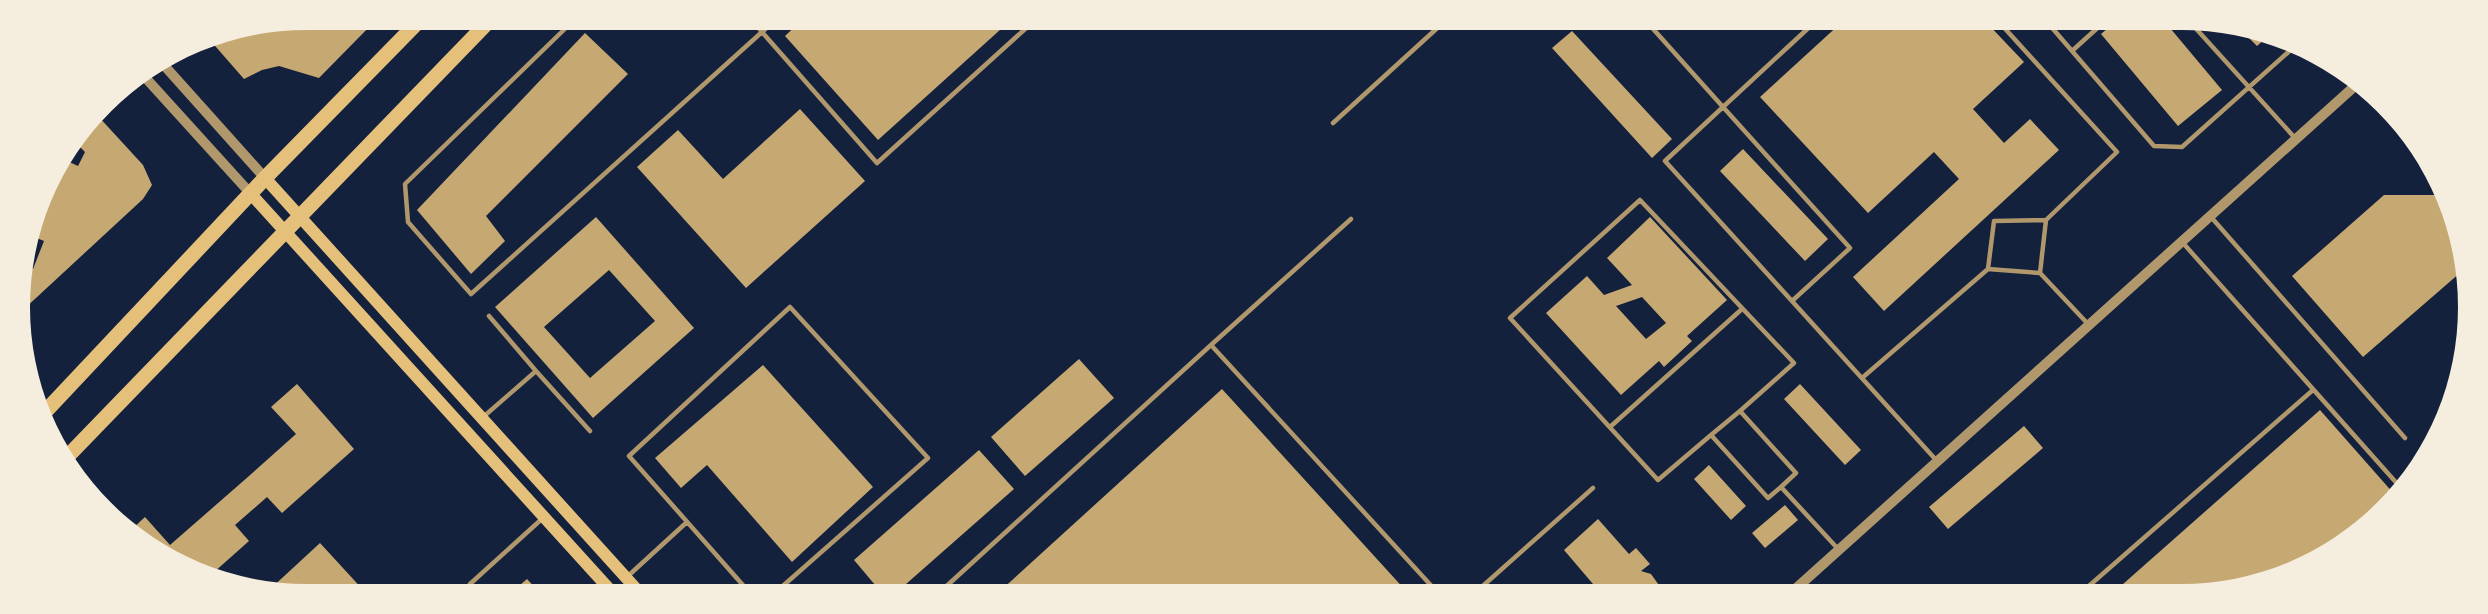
<svg xmlns="http://www.w3.org/2000/svg" width="2488" height="614" viewBox="0 0 2488 614" font-family="'Roboto Serif',serif">
<style>
.building{fill:#c6a872;fill-rule:evenodd}
.lines{fill:none;stroke-linecap:round;stroke-linejoin:round}
.service{stroke:#b1986c;stroke-width:4.5}
.tertiary{stroke:#b1986c;stroke-width:10}
.secondary{stroke:#e5c07b;stroke-width:12}
.primary{stroke:#e5c07b;stroke-width:15}
</style>
<rect width="100%" height="100%" fill="#14213d"/>
<!-- building -->
<path class="building" d="M307 19 376 20 319 78 279 66 262 70 244 79 209 39Z
M802 20H1011L878 140 785 36Z
M1842 22H1986L2024 62 1973 109 2004 143 2030 119 2059 150 1884 311 1853 277 1959 179 1934 152 1868 213 1760 97Z
M2115 22H2165L2222 90 2178 126 2101 34Z
M2241 30 2266 38 2257 46Z
M1572 31 1672 139 1652 158 1552 48Z
M585 33 628 74 486 216 505 241 471 274 417 210Z
M800 109 865 181 746 288 637 167 678 130 723 179Z
M98 116 143 165 152 185 143 199 23 310 20 288 26 265 33 269 44 241 34 237 49 180 65 160 78 166 85 152 77 144Z
M1743 149 1828 239 1805 261 1720 171Z
M2384 195H2438L2444 202 2459 233 2461 272 2363 357 2292 276Z
M596 217 694 328 593 418 495 307ZM609 270 655 321 590 378 544 327Z
M1650 217 1727 300 1687 336 1692 341 1664 367 1659 361 1621 395 1546 313 1587 276 1604 295 1632 285 1607 258ZM1642 297 1666 323 1646 339 1616 306Z
M1079 359 1114 398 1025 476 991 437Z
M763 365 873 487 792 562 707 465 681 488 655 458Z
M297 384 354 449 282 513 267 497 235 525 249 541 213 573 163 556 132 529 145 517 170 545 249 476 296 434 271 407Z
M1800 384 1861 450 1845 465 1784 399Z
M1222 389 1407 592H999Z
M2320 410 2395 495 2384 511 2308 565 2218 592H2114Z
M2024 426 2043 448 1948 529 1929 507Z
M979 450 1014 489 897 592H881L854 560Z
M1709 465 1746 506 1731 520 1694 479Z
M1785 505 1798 520 1765 548 1752 533Z
M1598 519 1629 554 1636 548 1650 564 1641 571 1651 574 1661 588 1659 592H1575L1584 584H1593L1564 550Z
M320 543 365 592 268 591Z
M527 579 539 592H512Z"/>
<g class="lines">
<!-- service -->
<path class="service" d="M574 20 405 184 408 222 471 294 762 32 752 20
M775 20 762 32 877 163 1035 20
M1646 21 1723 107 1665 161 1937 461
M1999 22 2117 152 2046 220 2040 273 2088 324
M2047 22 2154 146 2182 147 2294 47
M2190 22 2295 138
M2072 51 2104 22
M1333 123 1445 21
M2211 217 2405 438
M2183 243 2401 488
M1988 269 2040 273
M1792 301 1850 248 1723 107 1816 21
M1211 345 1351 219
M536 371 590 431
M1862 378 1988 269 1994 221 2046 220
M482 418 536 371 489 316
M1610 427 1742 309
M1711 435 1740 411
M1781 487 1796 473 1740 411 1794 363 1640 200 1510 318 1658 480 1711 435 1768 498 1781 487 1839 550
M628 576 687 522
M1801 585 1807 592
M477 592 470 584 544 517
M749 592 629 456 790 307 928 458 776 592
M940 592 1211 345 1437 592
M1476 592 1593 488
M2005 592 2011 587 2015 592
M2082 592 2313 390"/>
<!-- tertiary -->
<path class="tertiary" d="M162 63 265 178
M143 75 251 194
M1792 592 2356 85"/>
<!-- secondary -->
<path class="secondary" d="M265 178 639 592
M251 194 612 592"/>
<!-- primary -->
<path class="primary" d="M43 414 265 178 420 20
M66 458 490 20"/>
</g>
<!-- crop -->
<path d="M0 0H2488V614H0ZM307 30H2181A277 277 0 0 1 2458 307V307A277 277 0 0 1 2181 584H307A277 277 0 0 1 30 307V307A277 277 0 0 1 307 30Z" fill="#f5edde" fill-rule="evenodd"/>
</svg>
